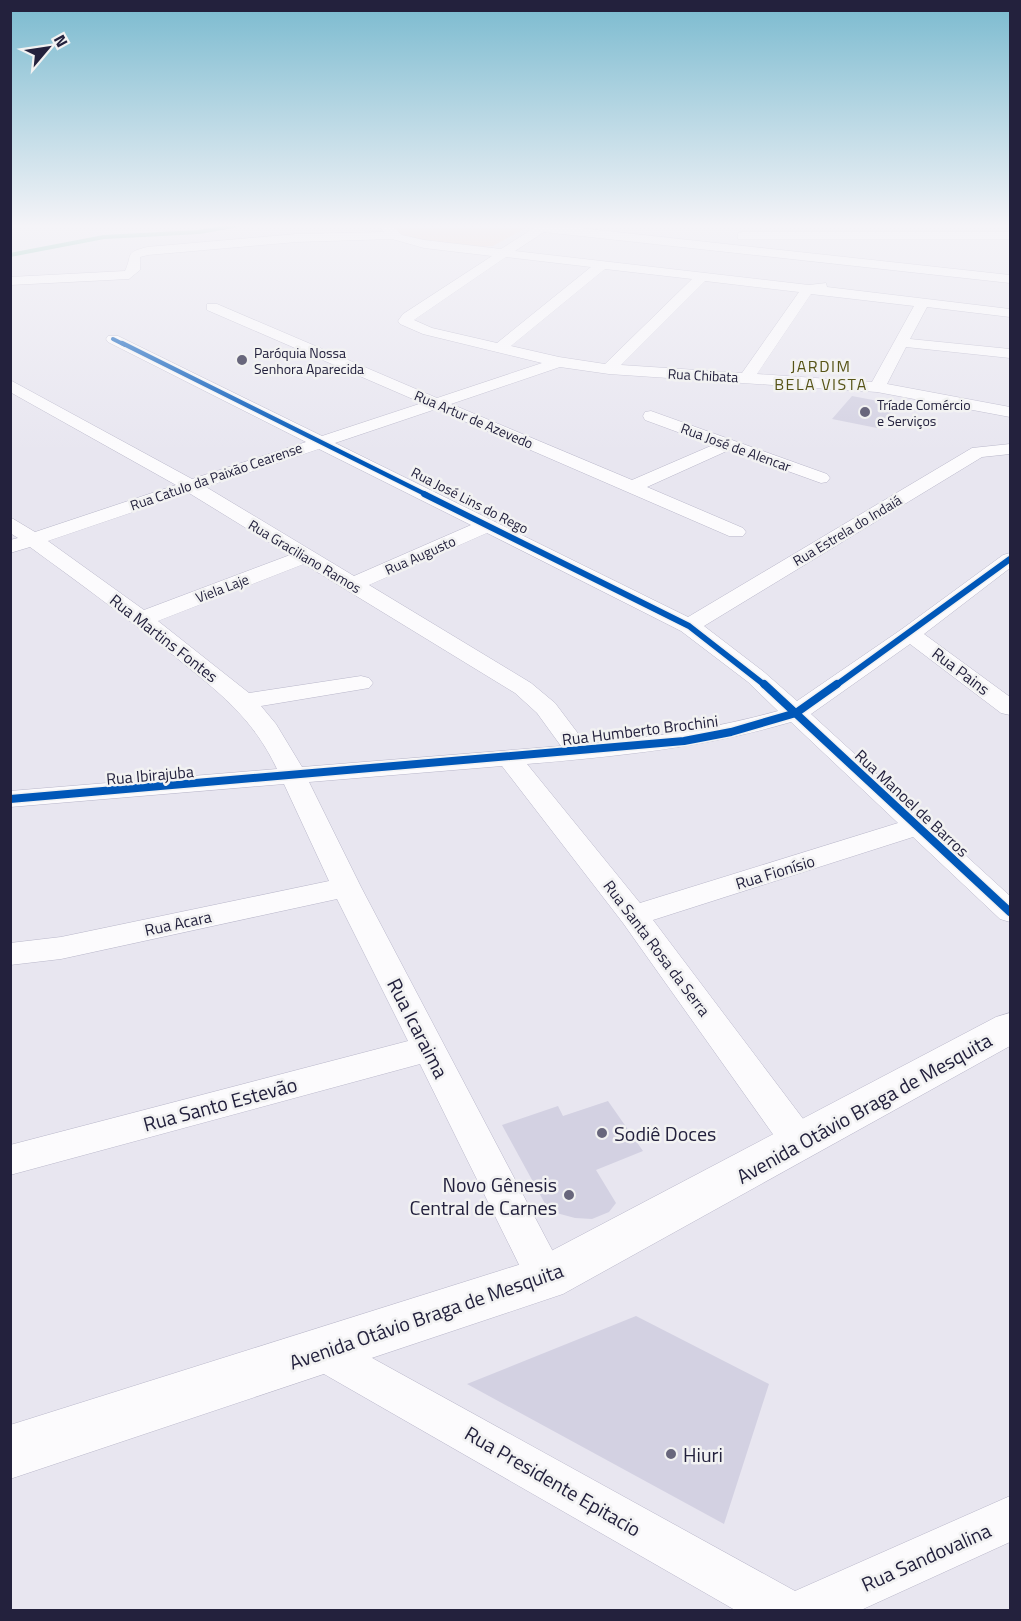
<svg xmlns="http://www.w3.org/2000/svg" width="1021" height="1621" viewBox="0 0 1021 1621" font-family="'Titillium Web',sans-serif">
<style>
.green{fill:#f1d3ca}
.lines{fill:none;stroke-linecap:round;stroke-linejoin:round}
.stream{stroke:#76c2aa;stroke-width:4}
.building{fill:#d3d1e2}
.minor-casing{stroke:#b9b7ca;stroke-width:1}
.major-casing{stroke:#b9b7ca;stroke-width:1}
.minor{fill:#fcfbfd;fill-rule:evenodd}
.major{fill:#fcfbfd;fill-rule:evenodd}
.cycleway-far3-casing{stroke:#f2f2f2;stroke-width:5}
.cycleway-far2-casing{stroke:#f2f2f2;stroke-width:7}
.cycleway-far1-casing{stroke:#f2f2f2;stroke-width:9}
.cycleway-casing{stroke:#f2f2f2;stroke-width:11}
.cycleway-far3{stroke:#0057b8;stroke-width:4}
.cycleway-far2{stroke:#0057b8;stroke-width:4.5}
.cycleway-far1{stroke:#0057b8;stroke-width:6}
.cycleway{stroke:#0057b8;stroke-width:8}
.poi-dot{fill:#68667c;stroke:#f2f2f2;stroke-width:2}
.labels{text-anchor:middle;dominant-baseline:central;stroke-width:5;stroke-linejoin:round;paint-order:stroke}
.far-poi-label{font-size:14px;fill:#23213d;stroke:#f2f2f2;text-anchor:start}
.far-street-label{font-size:14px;fill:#23213d;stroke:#f2f2f2}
.far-quarter-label{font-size:16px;letter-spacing:1.5px;fill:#575417;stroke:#f2f2f2}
.street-label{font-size:16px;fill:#23213d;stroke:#f2f2f2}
.near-street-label{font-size:20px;fill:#23213d;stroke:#f2f2f2}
.near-poi-label{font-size:20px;fill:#23213d;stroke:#f2f2f2;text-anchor:start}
</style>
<rect width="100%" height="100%" fill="#e8e6f0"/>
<!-- green -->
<path class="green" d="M393 225H531L493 246 472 247 406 238 400 235Z"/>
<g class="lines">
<!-- stream -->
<path class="stream" d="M10 255 104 237 199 232 239 225"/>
</g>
<!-- building -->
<path class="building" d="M852 396 873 400 897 405 877 428 832 419Z
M608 1101 643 1151 596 1170 616 1203 609 1212 592 1219 575 1218 549 1211 502 1125 558 1106 563 1116Z
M636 1316 769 1384 724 1524 467 1384Z"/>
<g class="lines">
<defs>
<path id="minor" d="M10 225H25L10 230Z
M378 225H391L402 235 424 240 501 249 537 226 552 225 1010 275V283L544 232 515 251 809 285 826 283 827 287 1010 309V317L927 307 910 339 1010 349V358L906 347 887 384 1010 407V417L877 392 609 374 560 367 451 404 632 480 713 445 645 420 643 416 645 412 651 411 827 474 830 478 827 482 821 483 729 450 647 487 743 528 746 532 743 536H729L436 409 335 443 688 617 972 448 1010 444V454L982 457 704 626 764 672 797 701 902 629 1003 555 1010 553V568L924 634 1010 697V715L1001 713 910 644 811 714 1010 896V922L1000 919 913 837 653 920 813 1132 818 1143 813 1154 800 1158 787 1154 623 923 502 766 309 782 361 887 560 1265 566 1278 560 1291 546 1296 532 1291 420 1064 10 1175V1145L408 1041 337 899 61 959 10 965V943L61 937 329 881 284 784 10 807V791L277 769C252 716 217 691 173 655 126 617 78 582 30 547L10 553V540L18 538 10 533V517L35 532 176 485 10 392V380L192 479 306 442 108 342 106 339 108 336H118L322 436 422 403 207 310V304H217L437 398 542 363 423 334 400 324 398 321 403 314 492 256 424 248 392 239 296 242 148 255 140 257V270L129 279 10 285V277L125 271C133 254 124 253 147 247L296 234 384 232ZM506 257 591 267 497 343 432 328 414 320ZM605 269 692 279 605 364 559 357 511 346ZM705 281 799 292 742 373 621 365ZM811 294 914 306 872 382 757 374ZM319 449 471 525 354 576 206 487ZM189 493 290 555 144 610 48 541ZM487 533 681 631 748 682 778 711C713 729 653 737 586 744L555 703 531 683 369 585ZM304 564 515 693 537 713 561 746 302 767 276 724 261 706 369 688 373 683 369 678 361 676 249 693 158 621ZM791 722 898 823 640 903 527 764C619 756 702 748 791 722Z
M742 232H1010V239H738V233Z
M325 1332 795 1591 1010 1496V1542L861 1610H735L310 1366 304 1352 310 1338Z"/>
<path id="major" d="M1010 1013V1046L563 1294 10 1479V1425L534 1260 996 1017Z"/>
</defs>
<!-- minor casing -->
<use href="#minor" class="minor-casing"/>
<!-- major casing -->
<use href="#major" class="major-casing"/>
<!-- minor -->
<use href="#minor" class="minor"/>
<!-- major -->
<use href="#major" class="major"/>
<defs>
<path id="cycleway-far3" d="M113 339 125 345"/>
<path id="cycleway-far2" d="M122 343 427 495"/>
<path id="cycleway-far1" d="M424 494 689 626 766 686
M835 686 1010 559"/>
<path id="cycleway" d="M764 684 1010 912
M10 799 684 741 731 732 796 713 837 684"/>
</defs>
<!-- cycleway-far3 casing -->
<use href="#cycleway-far3" class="cycleway-far3-casing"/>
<!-- cycleway-far2 casing -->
<use href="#cycleway-far2" class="cycleway-far2-casing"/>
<!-- cycleway-far1 casing -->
<use href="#cycleway-far1" class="cycleway-far1-casing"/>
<!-- cycleway casing -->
<use href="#cycleway" class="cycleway-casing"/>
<!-- cycleway-far3 -->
<use href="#cycleway-far3" class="cycleway-far3"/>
<!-- cycleway-far2 -->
<use href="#cycleway-far2" class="cycleway-far2"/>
<!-- cycleway-far1 -->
<use href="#cycleway-far1" class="cycleway-far1"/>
<!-- cycleway -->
<use href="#cycleway" class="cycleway"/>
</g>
<!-- sky -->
<linearGradient id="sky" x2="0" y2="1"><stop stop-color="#7abacf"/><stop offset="0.5" stop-color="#f5f4f8"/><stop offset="1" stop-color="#f5f4f8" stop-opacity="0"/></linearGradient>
<rect width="1021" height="452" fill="url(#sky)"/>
<!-- markers -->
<g class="poi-dot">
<circle cx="242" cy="360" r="6"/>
<circle cx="865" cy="412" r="6"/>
<circle cx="602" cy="1133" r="6"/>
<circle cx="569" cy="1195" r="6"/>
<circle cx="671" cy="1454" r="6"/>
</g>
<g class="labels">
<!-- far-poi labels -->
<g class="far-poi-label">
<text x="254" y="352">Paróquia Nossa<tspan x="254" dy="16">Senhora Aparecida</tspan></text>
<text x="877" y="404">Tríade Comércio<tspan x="877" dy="16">e Serviços</tspan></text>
</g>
<!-- far-street labels -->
<g class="far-street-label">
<text transform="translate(703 375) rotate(3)">Rua Chibata</text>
<text transform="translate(474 419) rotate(23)">Rua Artur de Azevedo</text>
<text transform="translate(736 447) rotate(20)">Rua José de Alencar</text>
<text transform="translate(216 476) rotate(-19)">Rua Catulo da Paixão Cearense</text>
<text transform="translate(470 500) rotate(27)">Rua José Lins do Rego</text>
<text transform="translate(847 530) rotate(-31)">Rua Estrela do Indaiá</text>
<text transform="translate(420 555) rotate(-24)">Rua Augusto</text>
<text transform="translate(305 556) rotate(31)">Rua Graciliano Ramos</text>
<text transform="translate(222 588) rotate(-21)">Viela Laje</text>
</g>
<!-- far-quarter labels -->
<g class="far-quarter-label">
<text x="821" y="366">JARDIM<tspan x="821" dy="18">BELA VISTA</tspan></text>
</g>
<!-- street labels -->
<g class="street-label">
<text transform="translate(164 638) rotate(38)">Rua Martins Fontes</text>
<text transform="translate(961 671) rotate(37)">Rua Pains</text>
<text transform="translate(640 730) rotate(-7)">Rua Humberto Brochini</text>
<text transform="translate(150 775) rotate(-5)">Rua Ibirajuba</text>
<text transform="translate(912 803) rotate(43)">Rua Manoel de Barros</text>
<text transform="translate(775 872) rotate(-17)">Rua Fionísio</text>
<text transform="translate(178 923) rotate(-12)">Rua Acara</text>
<text transform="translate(657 948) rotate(53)">Rua Santa Rosa da Serra</text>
</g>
<!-- near-street labels -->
<g class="near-street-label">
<text transform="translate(418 1028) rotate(63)">Rua Icaraima</text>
<text transform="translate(220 1104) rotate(-15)">Rua Santo Estevão</text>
<text transform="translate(864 1108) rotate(-29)">Avenida Otávio Braga de Mesquita</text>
<text transform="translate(426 1316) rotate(-19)">Avenida Otávio Braga de Mesquita</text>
<text transform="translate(553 1481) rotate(30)">Rua Presidente Epitacio</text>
<text transform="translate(926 1557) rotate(-24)">Rua Sandovalina</text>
</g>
<!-- near-poi labels -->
<g class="near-poi-label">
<text x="614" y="1133">Sodiê Doces</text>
<text x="557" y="1184" text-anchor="end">Novo Gênesis<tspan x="557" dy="23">Central de Carnes</tspan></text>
<text x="683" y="1454">Hiuri</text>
</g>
</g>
<!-- border -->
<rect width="1021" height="1621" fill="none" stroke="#23213d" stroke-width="24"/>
<!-- north arrow -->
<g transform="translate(48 48) rotate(61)" stroke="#f2f2f2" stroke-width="4.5" paint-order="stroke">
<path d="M0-4.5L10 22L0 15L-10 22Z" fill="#23213d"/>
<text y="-9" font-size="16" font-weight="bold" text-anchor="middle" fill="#23213d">N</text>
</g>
</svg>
